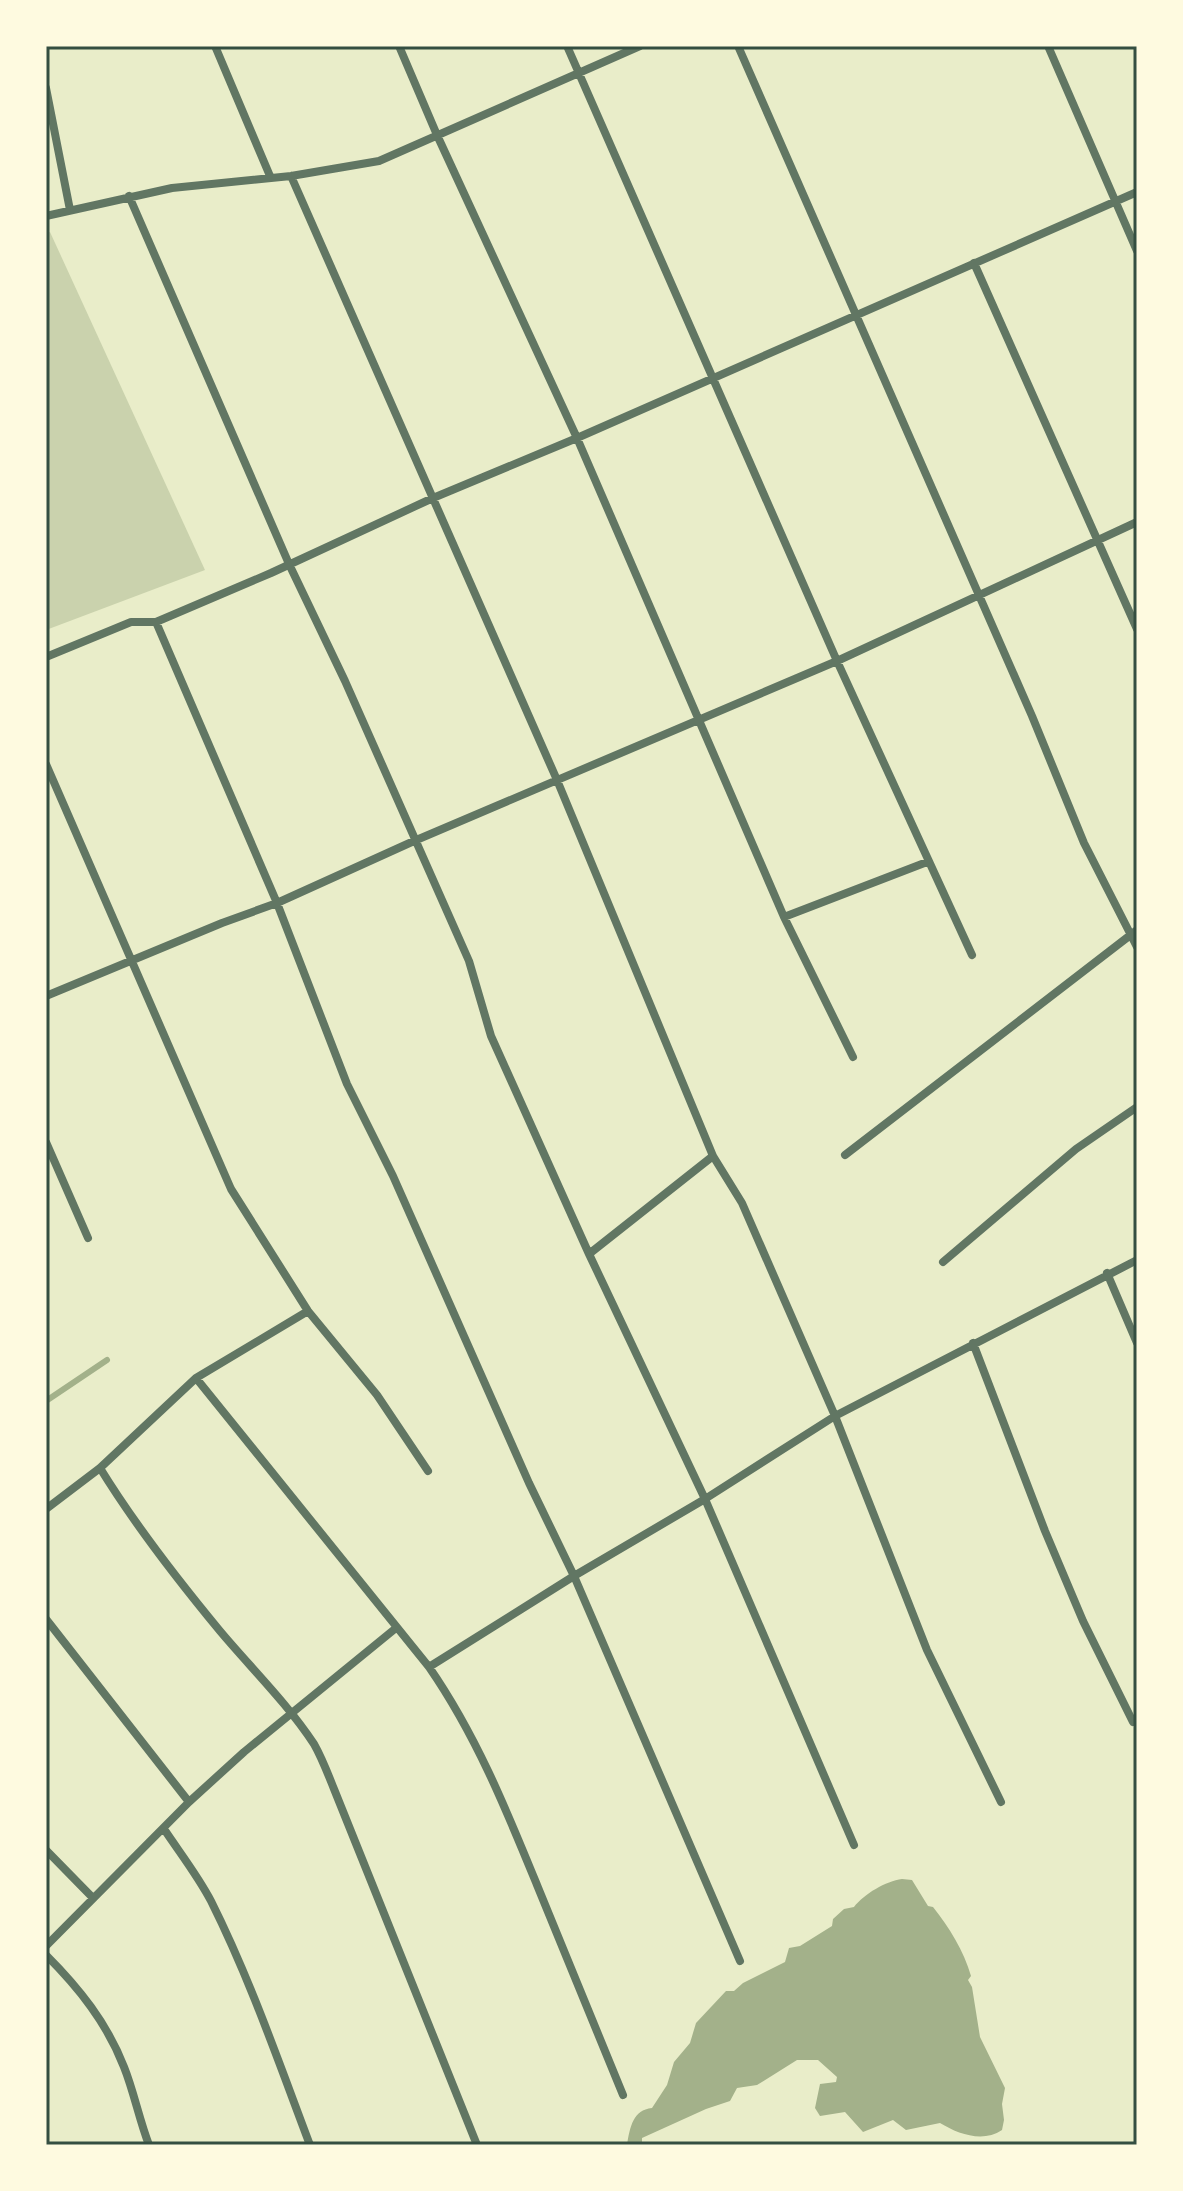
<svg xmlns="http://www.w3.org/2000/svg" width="1183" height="2191" viewBox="0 0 1183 2191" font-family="'Space Grotesk',sans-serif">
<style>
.green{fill:#cad2ad}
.water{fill:#a3b18a}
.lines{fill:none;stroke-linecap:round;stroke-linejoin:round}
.stream{stroke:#a3b18a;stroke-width:6}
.minor{stroke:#617663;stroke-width:8}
.neatline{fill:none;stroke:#344e41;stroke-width:3}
</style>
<rect width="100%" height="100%" fill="#e9edc9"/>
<!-- green -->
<path class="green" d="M50 232 205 570 46 630V233Z"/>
<!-- water -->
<path class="water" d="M902 1879 912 1880 928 1906 933 1907C949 1927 964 1951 971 1976L968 1980 972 1987 980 2037 1005 2088 1002 2104 1004 2120 1002 2130C983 2143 958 2134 940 2123L906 2130 893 2120 863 2132 845 2112 820 2116 815 2108 820 2084 836 2082 837 2077 818 2060H797L757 2085 737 2088 730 2101 706 2109 642 2138V2145H627C630 2127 633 2110 652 2108L667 2085 674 2062 690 2043 696 2023 726 1991H734L743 1983 785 1962 789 1948 800 1946 832 1926 833 1919 844 1909 854 1907C864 1894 886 1881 902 1879Z"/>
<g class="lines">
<!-- stream -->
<path class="stream" d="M46 1401 107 1360"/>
<!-- minor -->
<path class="minor" d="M215 46 270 176
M399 46 437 135 577 438 784 917 853 1057
M567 46 837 661 972 955
M738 46 1032 716 1084 843 1137 947
M1048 46 1137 251
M46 88 70 210
M291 176 557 780 713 1156 742 1203 835 1416 927 1650 1001 1802
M129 196 289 564 345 681 469 961 491 1036 589 1254 705 1499 854 1845
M46 216 172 188 291 176 379 161 640 46
M974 263 1137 629
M156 622 277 903 347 1084 393 1176 529 1483 574 1576 740 1961
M46 657 131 622H156L271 573 433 498 577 438 1137 192
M46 764 231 1189 308 1311 377 1395 428 1471
M784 917 927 862
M46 996 222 923 277 903 414 841 837 661 1137 522
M46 1142 88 1238
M845 1155 1137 930
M589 1254 713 1156
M943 1262 1076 1149 1137 1107
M1107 1273 1137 1343
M973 1343 1045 1531 1083 1621 1133 1722
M196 1378 429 1667C476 1735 506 1809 537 1885 566 1955 594 2025 623 2095
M100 1468C135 1525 177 1579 220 1631 251 1668 287 1703 314 1744 322 1758 328 1774 334 1789L477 2145
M46 1509 100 1468 196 1378 308 1311
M46 1619 189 1802
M429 1667 574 1576 705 1499 835 1416 1137 1260
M164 1829C180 1853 198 1876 211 1901 250 1979 279 2063 310 2145
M46 1850 93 1898
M46 1946 189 1802 244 1752 396 1628
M46 1955C79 1988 107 2023 124 2067 134 2092 139 2119 149 2145"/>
</g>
<!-- border -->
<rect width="1183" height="2191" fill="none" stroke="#fefae0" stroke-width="96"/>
<rect x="48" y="48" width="1087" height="2095" class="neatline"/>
</svg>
